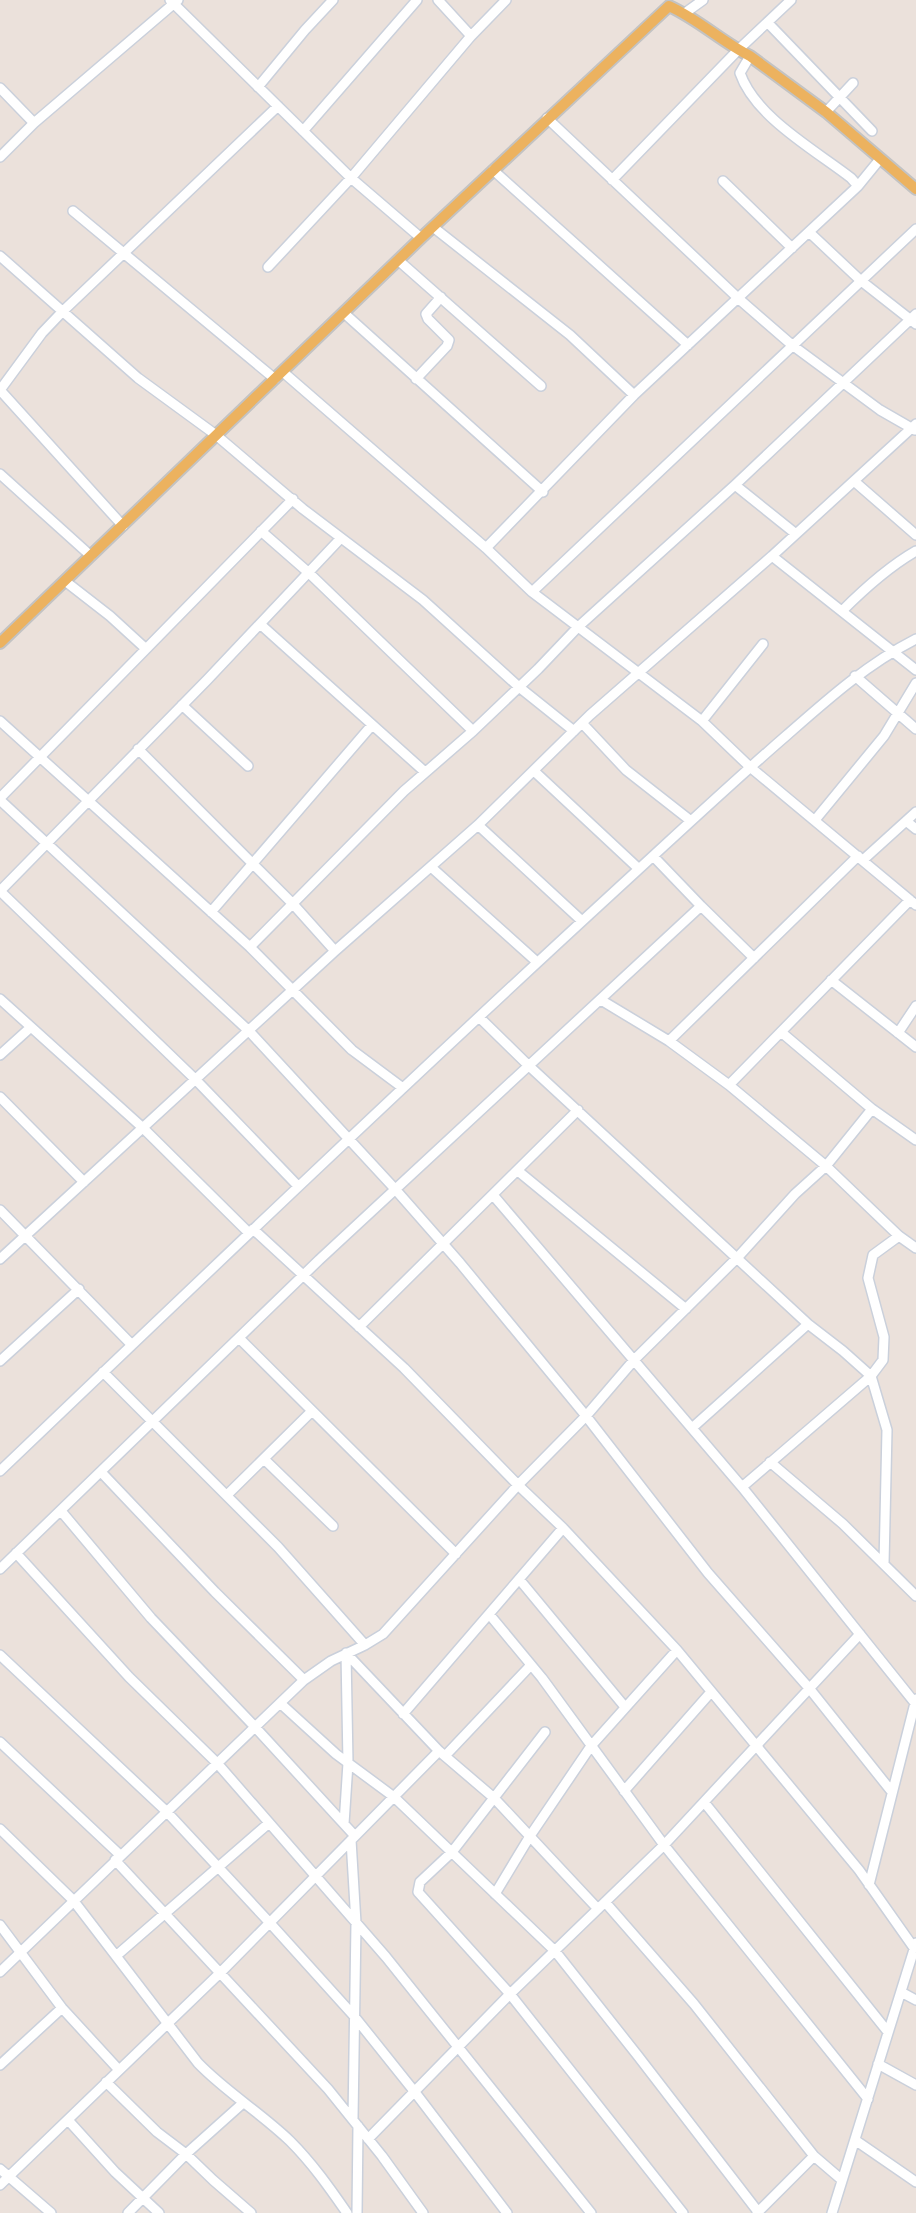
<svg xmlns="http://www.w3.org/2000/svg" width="916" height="2213" viewBox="0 0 916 2213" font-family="'Sofia Sans Condensed',sans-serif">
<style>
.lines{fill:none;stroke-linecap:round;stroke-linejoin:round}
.minor-casing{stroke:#cad0db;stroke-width:12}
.major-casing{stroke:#c3c3c3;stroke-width:14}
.minor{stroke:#fff;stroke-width:9}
.major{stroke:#ecb25f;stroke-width:10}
</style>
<rect width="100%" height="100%" fill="#ebe1db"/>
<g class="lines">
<defs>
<path id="minor" d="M170 0 351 178 421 238
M438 0 471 36
M685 13 703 0
M768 23 872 131
M258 87 305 30 333 0
M0 88 34 123
M826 112 853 83
M547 118 739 299 792 345 880 410 915 430
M303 131 417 0
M0 157 34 123 178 0
M493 170 688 345
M612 180 738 50 791 0
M723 181 792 248
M858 186 880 159
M73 211 275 379
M433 227 570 335 634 395
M809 232 860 280 916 324
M0 256 138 378 216 435 303 509 423 600 519 687 574 731
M398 260 541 386
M268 267 351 178 471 36 506 0
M344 313 543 492
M283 372 486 548 532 592 702 721 750 767 916 905
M416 379 447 346 449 340 428 319 426 314 441 297
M0 390 42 333 62 312 278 106
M0 390 123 526
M0 474 91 556
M854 481 916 535
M735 485 796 534
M261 531 309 573 473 731
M486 548 634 395 858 186 851 178C815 150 755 117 740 73L750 56
M772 556 916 670
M65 581 110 616 145 648
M532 592 916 229
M842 611C865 588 888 567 916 551
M260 624 425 772
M855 676 916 729
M182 705 248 766
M0 721 250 947 352 1050 403 1088
M702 721 763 644
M582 723 626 770 691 821
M138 749 293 904 335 951
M534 771 639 869
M0 798 293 499
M0 800 249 1031 395 1189 460 1263 586 1416 708 1573 809 1688 892 1792
M815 820 884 736 916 683
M906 821 916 829
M478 825 582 921
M653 856 701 906 754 958
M863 860 916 812
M431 867 537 962
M0 891 207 680 341 538
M0 891 196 1080 298 1186
M211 912 372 725
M250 947 404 791 473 731 538 669 578 627 735 485 916 314
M831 980 916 1047
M0 999 143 1128 249 1233
M601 1000 669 1041 729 1085 826 1166 899 1236 916 1248
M479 1017 528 1065 808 1324 843 1351 871 1376 887 1430 884 1564
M781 1032 872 1109 916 1140
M898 1033 916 1006
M669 1041 858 856
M0 1055 31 1027
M729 1085 910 900
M0 1097 84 1182
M518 1171 686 1309
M493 1195 742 1487 915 1703
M0 1210 131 1344
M253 1229 404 1368 518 1485 563 1528 677 1650 859 1870 914 1948
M0 1259 335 951 478 825 590 715 772 556 916 424
M359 1327 578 1110
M239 1338 456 1554
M0 1361 79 1289
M103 1372 278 1547 365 1645
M692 1428 808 1324
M264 1459 333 1526
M770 1462 843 1524 916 1596
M0 1471C204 1276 408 1081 616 890 673 838 729 785 787 735 828 699 867 664 916 639
M101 1472 215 1592 304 1680
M742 1487 871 1376 883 1360 884 1337 868 1278 873 1255 899 1236
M228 1494 312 1411
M61 1511 151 1618 255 1727 355 1836
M16 1553 129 1677 217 1763 386 1957 591 2213
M0 1569 319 1260 701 906
M519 1579 625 1707
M489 1614 542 1678 664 1845 868 2099
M346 1653 439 1751 494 1798 598 1909
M0 1655 166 1811 270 1923 354 2016 414 2091 507 2213
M280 1703 336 1754 394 1797 555 1951 638 2056 759 2213
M403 1714 563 1528
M545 1732 452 1852 420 1882 418 1892 510 1994 683 2213
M0 1742 120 1855
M445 1756 531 1665
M624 1791 711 1692
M704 1802 888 2032
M344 1824 348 1763 346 1653
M0 1829 73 1900 198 2063C226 2092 261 2113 290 2141 312 2163 329 2187 347 2213
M351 1840 356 1923 353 2119
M115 1860 328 2089 382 2156 423 2213
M869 1885 916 1699
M495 1894 530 1836 591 1746 677 1650
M605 1902 694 2004 814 2156 842 2180
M0 1925 62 2008 119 2070
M116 1956 269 1823
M0 1972 304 1680 331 1661 365 1645 383 1634 518 1485 586 1416 634 1360 738 1257 795 1194 826 1166 872 1109
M901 1992 916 2000
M878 2064 916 2085
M0 2065 62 2008
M106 2082 157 2132 186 2154 213 2180 251 2213
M68 2120 115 2172 159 2213
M368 2139 510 1994 664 1845 860 1634
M855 2140 916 2182
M0 2169 51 2213
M0 2185 220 1973 439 1751
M128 2213 186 2154 243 2103
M357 2213 358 2126
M757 2213 814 2156
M832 2213 916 1943"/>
<path id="major" d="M0 643 421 238 669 6C698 19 722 42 750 56L826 112 916 189"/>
</defs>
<!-- minor casing -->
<use href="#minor" class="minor-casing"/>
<!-- major casing -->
<use href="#major" class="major-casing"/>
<!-- minor -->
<use href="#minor" class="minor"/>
<!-- major -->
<use href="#major" class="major"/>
</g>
</svg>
